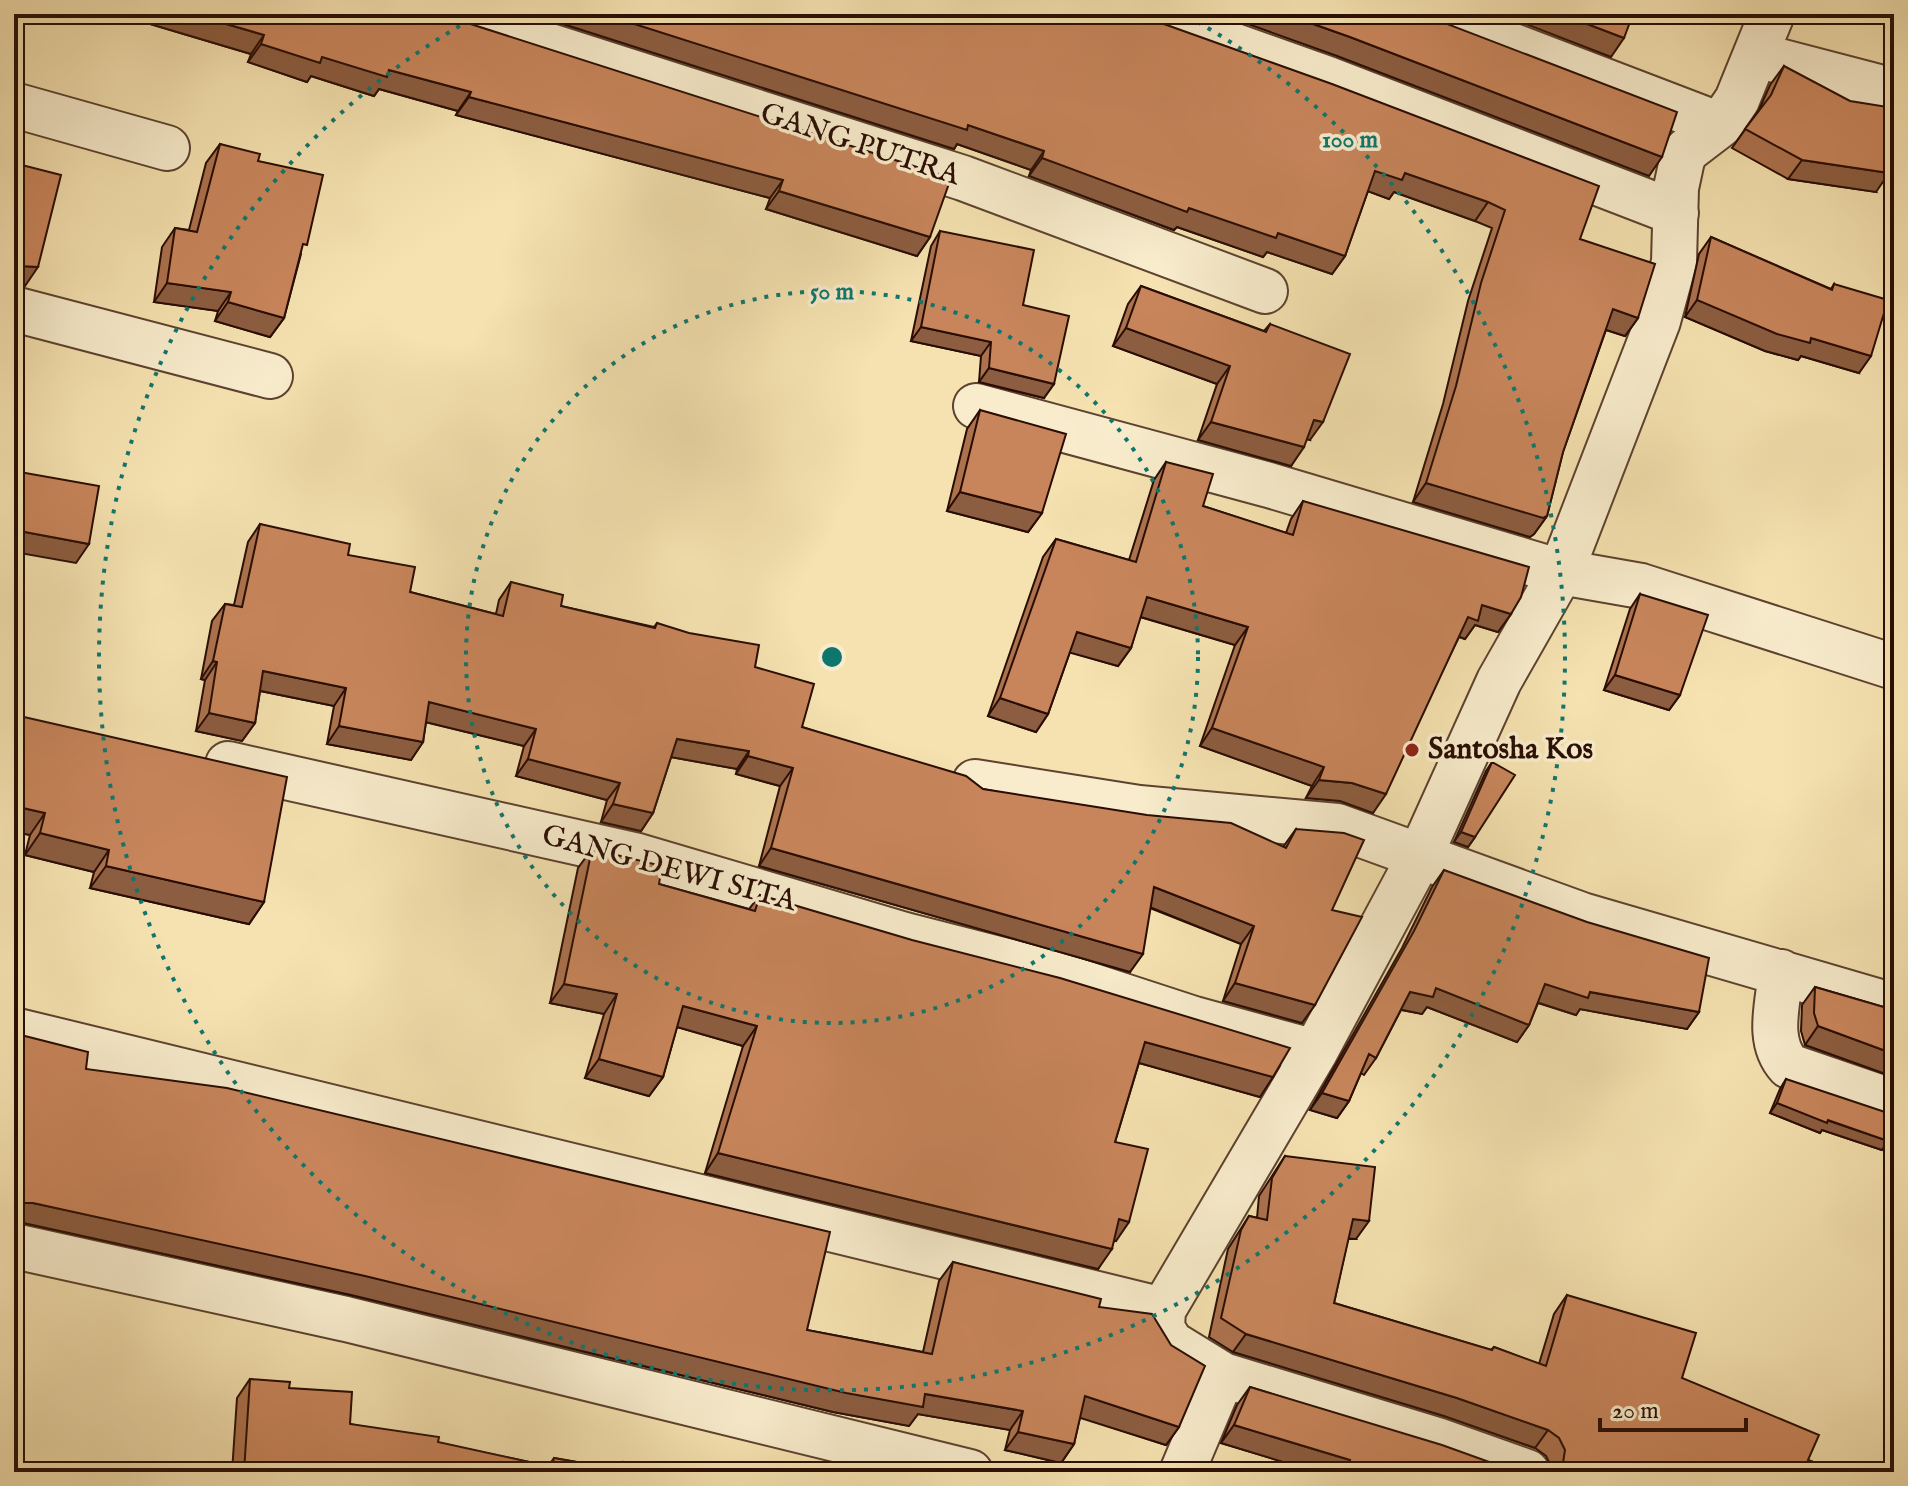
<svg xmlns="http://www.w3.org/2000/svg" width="1908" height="1486" viewBox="0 0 1908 1486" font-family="'IM FELL English',serif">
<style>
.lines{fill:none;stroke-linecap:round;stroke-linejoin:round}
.street-casing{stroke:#5c422f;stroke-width:48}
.street{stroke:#f8eccc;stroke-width:44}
.wall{fill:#ac724e;stroke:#290d04;stroke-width:2}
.shaded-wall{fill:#8c5d40;stroke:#290d04;stroke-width:2}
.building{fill:#c8855b;stroke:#290d04;stroke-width:2}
.ring{fill:none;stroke:#0f766e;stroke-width:4;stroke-dasharray:4 8}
.poi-dot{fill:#8f2418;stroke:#f8eccc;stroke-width:3}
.labels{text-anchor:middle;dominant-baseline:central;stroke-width:7;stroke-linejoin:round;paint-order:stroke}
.street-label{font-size:30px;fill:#290d04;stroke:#f8eccc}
.poi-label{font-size:30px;font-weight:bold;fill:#290d04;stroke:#f8eccc;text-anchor:start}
.centre{fill:#0f766e;stroke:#f8eccc;stroke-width:4}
.ring-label{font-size:24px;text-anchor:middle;font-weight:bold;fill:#0f766e;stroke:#f8eccc;stroke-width:7;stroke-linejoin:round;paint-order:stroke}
</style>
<rect width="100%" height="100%" fill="#f5e2b0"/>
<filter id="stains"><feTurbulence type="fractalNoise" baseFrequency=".0025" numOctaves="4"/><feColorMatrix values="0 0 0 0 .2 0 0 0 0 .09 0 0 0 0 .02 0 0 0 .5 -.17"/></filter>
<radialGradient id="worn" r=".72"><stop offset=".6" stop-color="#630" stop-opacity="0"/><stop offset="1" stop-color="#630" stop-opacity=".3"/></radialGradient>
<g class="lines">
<defs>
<path id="street" d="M450 14 963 178 1265 291
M1145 14 1328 79 1676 213
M1430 14 1720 125
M1756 55 1894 91
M14 105 167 148
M14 309 270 376
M976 406 1269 485 1561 572 1641 586 1894 667
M228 764 638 856 905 935 1053 973 1194 1019 1315 1052
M975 782 1139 808 1337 826 1582 915 1894 1006
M1781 972C1778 1004 1766 1041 1789 1066L1894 1102
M14 1030 1163 1310
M14 1246 346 1319 970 1472
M1182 1472 1223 1375
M1527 1472 1437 1440 1223 1375 1171 1343 1162 1328 1163 1310 1315 1052 1419 858 1499 681 1561 572 1658 321 1674 262 1676 188 1682 160 1686 151 1720 125 1737 100 1772 14"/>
</defs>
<!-- street casing -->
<use href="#street" class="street-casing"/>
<!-- street -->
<use href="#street" class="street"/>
</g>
<!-- wall -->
<path class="wall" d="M139 14H447L455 19 930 237 917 256 766 209 770 198 456 115 458 111 379 89 374 96 311 76 307 82 248 62 251 54 140 21 142 15Z
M532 14H1143L1150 19 1580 239 1638 318 1625 336 1606 330 1563 452 1547 516 1534 534 1530 537 1413 502 1443 404 1468 301 1492 228 1475 221 1394 192 1389 199 1368 191 1345 256 1332 274 1267 252 1263 257 1177 227 1174 230 1029 176 1031 170 957 144 954 149Z
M1784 66 1876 192 1788 179 1732 148 1759 110 1770 85Z
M220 144 258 161 301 254 284 318 270 337 215 321 218 311 154 302 162 247 175 228 189 230 206 163Z
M940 231 1023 305 1044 398 979 382 981 356 911 341 931 246Z
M1711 237 1831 289 1834 284 1859 373 1801 356 1798 360 1765 351 1685 317 1699 254Z
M1141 286 1264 331 1270 324 1310 440 1307 439 1291 466 1198 440 1217 384 1113 346 1128 304Z
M980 410 1042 513 1028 532 947 511 967 429Z
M1166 462 1203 506 1286 533 1291 519 1303 501 1511 614 1498 632 1475 625 1465 639 1459 637 1373 813 1340 801 1306 798 1312 786 1200 746 1235 645 1140 617 1131 648 1118 666 1070 652 1048 714 1036 732 988 716 1043 557 1056 539 1129 560 1154 480Z
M260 524 348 555 410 592 496 614 499 600 511 582 561 606 654 627 657 623 755 667 802 727 983 789 1283 847 1296 829 1332 910 1302 1023 1223 1001 1241 944 1150 908 1130 972 759 866 780 786 736 774 737 769 671 757 653 813 641 831 601 822 607 800 516 776 524 746 426 722 423 742 411 760 327 744 334 706 260 691 255 723 242 741 196 731 205 680 201 679 212 621 225 604 234 605 248 542Z
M1640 594 1680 695 1669 710 1604 690 1630 609Z
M14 712 264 902 249 924 90 888 94 872 25 855 30 835 14 832Z
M1492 762 1475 837 1468 847 1454 842 1486 771Z
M592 849 659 884 749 909 760 895 1260 1097 1139 1063 1115 1142 1116 1241H1114L1098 1269 705 1173 743 1046 677 1027 663 1077 649 1096 585 1078 604 1014 550 1003 578 868Z
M1444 870 1699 1012 1687 1029 1580 1009 1576 1015 1538 1003 1529 1025 1517 1042 1427 1007 1422 1014 1401 1010 1376 1058 1364 1075 1361 1073 1349 1101 1337 1118 1310 1110 1402 948 1432 887Z
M1894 917V945L1886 943Z
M1815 987 1894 1010V1077L1805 1045 1801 1031 1802 1005Z
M86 1069 807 1330 923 1352 939 1281 953 1262 1099 1307 1179 1427 1166 1445 1080 1417 1074 1444 1061 1463 1005 1450 1010 1430 918 1414 909 1426 833 1412 351 1295 19 1222Z
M1786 1079 1882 1150 1822 1130 1820 1133 1770 1113 1780 1089Z
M1285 1156 1356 1239H1348L1334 1303 1491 1350 1494 1347 1539 1364 1554 1314 1567 1295 1682 1378 1808 1460 1838 1472H1551L1552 1468 1546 1456 1535 1448 1444 1416 1233 1352 1209 1337 1228 1249 1249 1216 1257 1218 1259 1196Z
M250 1379 289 1388 350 1424 548 1466 554 1458 618 1469 623 1462 663 1472H232L237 1398Z
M1250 1387 1517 1472H1316L1221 1443 1237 1405Z"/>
<!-- shaded-wall -->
<path class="shaded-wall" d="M145 14H192L264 35 251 54 140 21Z
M532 14H603L968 125 1044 151 1031 170 957 144 954 149Z
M1220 14H1285L1350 37 1662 157 1649 176 1337 56Z
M1500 14H1561L1624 38 1611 57Z
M1684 14H1717L1711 23Z
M261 44 389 70 471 92 458 111 379 89 374 96 311 76 307 82 248 62Z
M469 97 783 180 770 198 456 115Z
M1042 158 1189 208 1278 233 1345 256 1332 274 1267 252 1263 257 1177 227 1174 230 1029 176Z
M1802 160 1889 173 1876 192 1788 179Z
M1375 171 1405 173 1488 202 1475 221 1394 192 1389 199 1362 189Z
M779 191 930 237 917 256 766 209Z
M20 266 38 267 25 286H14V270Z
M167 283 231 292 218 311 154 302Z
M1697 300 1811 338 1871 356 1859 373 1801 356 1798 360 1765 351 1685 317Z
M228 302 284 318 270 337 215 321Z
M1613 309 1638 318 1625 336 1600 328Z
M921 327 991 342 981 356 911 341Z
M1126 328 1230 366 1217 384 1113 346Z
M989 368 1054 384 1044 398 979 382Z
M1314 420 1323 422 1310 440 1301 438Z
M1211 422 1304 447 1291 466 1198 440Z
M1426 483 1547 516 1534 534 1530 537 1413 502Z
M960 492 1042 513 1028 532 947 511Z
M14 530 89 544 76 563 14 552Z
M1147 597 1248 627 1235 645 1134 615Z
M1482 605 1511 614 1498 632 1475 625 1465 639 1455 635 1468 617Z
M1077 632 1131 648 1118 666 1064 651Z
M213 661 217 662 205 680 201 679Z
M263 671 346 688 334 706 251 689Z
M1615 675 1680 695 1669 710 1604 690Z
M1000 698 1048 714 1036 732 988 716Z
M429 702 536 729 524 746 417 720Z
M209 713 255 723 242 741 196 731Z
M339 726 423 742 411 760 327 744Z
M1212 728 1324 767 1312 786 1200 746Z
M677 739 749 751 737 769 665 756Z
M748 756 793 768 780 786 736 774Z
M528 759 620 783 607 800 516 776Z
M1319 780 1352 783 1386 794 1373 813 1340 801 1306 798Z
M613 804 653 813 641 831 601 822Z
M14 806 45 813 30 835 14 832Z
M1461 832 1475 837 1468 847 1454 842Z
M40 833 109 850 94 872 25 855Z
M771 848 1143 954 1130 972 759 866Z
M106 866 264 902 249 924 90 888Z
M1154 887 1254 926 1241 944 1142 904Z
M1894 931V945L1886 943Z
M1235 983 1315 1005 1302 1023 1223 1001Z
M564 984 617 994 604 1014 550 1003Z
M1545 984 1699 1012 1687 1029 1580 1009 1576 1015 1533 1001Z
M1436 988 1529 1025 1517 1042 1427 1007 1422 1014 1398 1009 1410 992Z
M683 1006 757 1026 743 1046 670 1025Z
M1818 1026 1894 1054V1077L1805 1045Z
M1145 1042 1273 1077 1260 1097 1132 1061Z
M599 1059 663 1077 649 1096 585 1078Z
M1322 1093 1349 1101 1337 1118 1310 1110Z
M1777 1103 1888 1141 1882 1150 1822 1130 1820 1133 1770 1113Z
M718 1153 1112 1249 1098 1269 705 1173Z
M14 1203H33L925 1394 1023 1411 1010 1430 918 1414 909 1426 833 1412 351 1295 19 1222H14Z
M1119 1219 1129 1222 1116 1241 1105 1238Z
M1353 1219 1369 1221 1356 1239 1340 1238Z
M1246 1334 1457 1398 1548 1430 1535 1448 1444 1416 1233 1352Z
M1085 1396 1179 1427 1166 1445 1071 1415Z
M1234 1425 1350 1460 1341 1472H1316L1221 1443Z
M1018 1432 1074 1444 1061 1463 1005 1450Z"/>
<!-- building -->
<path class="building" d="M192 14H447L455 19 951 178 930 237 779 191 783 180 469 97 471 92 389 70 387 77 322 57 320 63 261 44 264 35Z
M603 14H1143L1150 19 1332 84 1599 186 1580 239 1655 264 1638 318 1613 309 1563 452 1547 516 1543 518 1426 483 1456 386 1481 283 1505 210 1488 202 1405 173 1402 180 1375 171 1345 256 1278 233 1276 238 1189 208 1187 212 1042 158 1044 151 968 125 967 130Z
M1285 14H1428L1434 19 1677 112 1662 157 1350 37Z
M1561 14H1633L1624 38Z
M1784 66 1850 101 1894 108V139L1889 173 1802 160 1745 129 1771 95Z
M220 144 260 154 258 161 323 175 307 245 303 244 284 318 228 302 231 292 167 283 175 228 197 232Z
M14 163 61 175 38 267 20 266 14 270Z
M940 231 1034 250 1023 305 1069 316 1054 384 989 368 991 342 921 327Z
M1711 237 1832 290 1834 284 1888 300 1871 356 1811 338 1810 343 1777 334 1697 300Z
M1141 286 1266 332 1270 324 1350 354 1323 422 1314 420 1304 447 1211 422 1230 366 1126 328Z
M14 310 24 315 14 351Z
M980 410 1066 434 1042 513 960 492Z
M1166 462 1213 474 1203 506 1293 535 1303 501 1529 567 1521 597 1511 614 1482 605 1478 621 1468 617 1386 794 1352 783 1319 780 1324 767 1212 728 1248 627 1147 597 1131 648 1077 632 1048 714 1000 698 1056 539 1136 562Z
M14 471 99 486 89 544 14 530Z
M260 524 350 544 348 555 415 567 410 592 503 616 511 582 563 595 561 606 655 628 657 623 689 633 759 645 755 667 814 684 802 727 966 776 983 789 1147 815 1231 823 1286 848 1296 829 1344 833 1364 840 1332 910 1362 917 1315 1005 1235 983 1254 926 1154 887 1143 954 771 848 793 768 748 756 749 751 677 739 653 813 613 804 620 783 528 759 536 729 429 702 423 742 339 726 346 688 263 671 255 723 209 713 217 662 213 661 225 604 242 607Z
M1640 594 1708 615 1680 695 1615 675Z
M14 712 24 717 287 777 264 902 106 866 109 850 40 833 45 813 14 806Z
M1492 762 1515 775 1475 837 1461 832Z
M592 849 662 866 659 884 755 911 760 895 912 940 1060 978 1290 1048 1273 1077 1145 1042 1115 1142 1148 1149 1129 1222 1119 1219 1112 1249 718 1153 757 1026 683 1006 663 1077 599 1059 617 994 564 984Z
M1444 870 1587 922 1709 958 1699 1012 1590 992 1588 998 1545 984 1529 1025 1436 988 1433 997 1410 992 1376 1058 1369 1054 1349 1101 1322 1093 1414 931Z
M1815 987 1894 1010V1054L1818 1026 1814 1013Z
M14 1031 21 1035 88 1052 86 1069 227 1088 830 1232 807 1330 932 1354 953 1262 1101 1299 1099 1307 1152 1314 1171 1345 1205 1366 1179 1427 1085 1396 1074 1444 1018 1432 1023 1411 925 1394 923 1407 846 1393 365 1276 33 1203H14Z
M1786 1079 1894 1115V1125L1888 1141 1828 1120 1827 1123 1777 1103Z
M1285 1156 1375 1167 1369 1221 1353 1219 1334 1303 1492 1350 1494 1347 1546 1366 1567 1295 1696 1333 1682 1378 1819 1435 1808 1460 1838 1472H1556L1563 1463 1565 1450 1559 1438 1548 1430 1457 1398 1246 1334 1221 1318 1241 1230 1249 1216 1267 1220 1272 1178Z
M250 1379 290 1382 289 1388 352 1392 350 1424 439 1437 438 1442 552 1467 554 1458 621 1470 623 1462 663 1472H244Z
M1250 1387 1442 1445 1517 1472H1357L1347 1469 1350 1460 1234 1425Z"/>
<!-- distance rings -->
<g class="ring">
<circle cx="832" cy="657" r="366"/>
<path d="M1187 16A733 733 0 1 1 477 16"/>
</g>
<!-- markers -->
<circle class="poi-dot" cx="1412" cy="750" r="8"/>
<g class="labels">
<!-- street labels -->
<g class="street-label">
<text transform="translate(860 145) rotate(18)">GANG PUTRA</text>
<text transform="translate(669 869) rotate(15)">GANG DEWI SITA</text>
</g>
<!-- poi labels -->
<g class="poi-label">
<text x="1428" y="750">Santosha Kos</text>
</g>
</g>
<circle cx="832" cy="657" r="12" class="centre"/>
<g class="ring-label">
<text x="1350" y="147">100 m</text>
<text x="832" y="299">50 m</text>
</g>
<!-- margin -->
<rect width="1908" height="1486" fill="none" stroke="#f5e2b0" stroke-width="48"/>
<rect x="16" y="16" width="1876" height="1454" fill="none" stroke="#290d04" stroke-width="4"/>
<rect x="24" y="24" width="1860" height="1438" fill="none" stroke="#290d04" stroke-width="2"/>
<!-- scale -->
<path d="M1600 1418v12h146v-12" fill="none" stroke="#290d04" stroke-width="4"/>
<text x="1612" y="1418" font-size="24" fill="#290d04" stroke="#f8eccc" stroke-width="6" paint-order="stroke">20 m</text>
<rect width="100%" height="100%" filter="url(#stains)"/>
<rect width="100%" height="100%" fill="url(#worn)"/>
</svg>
